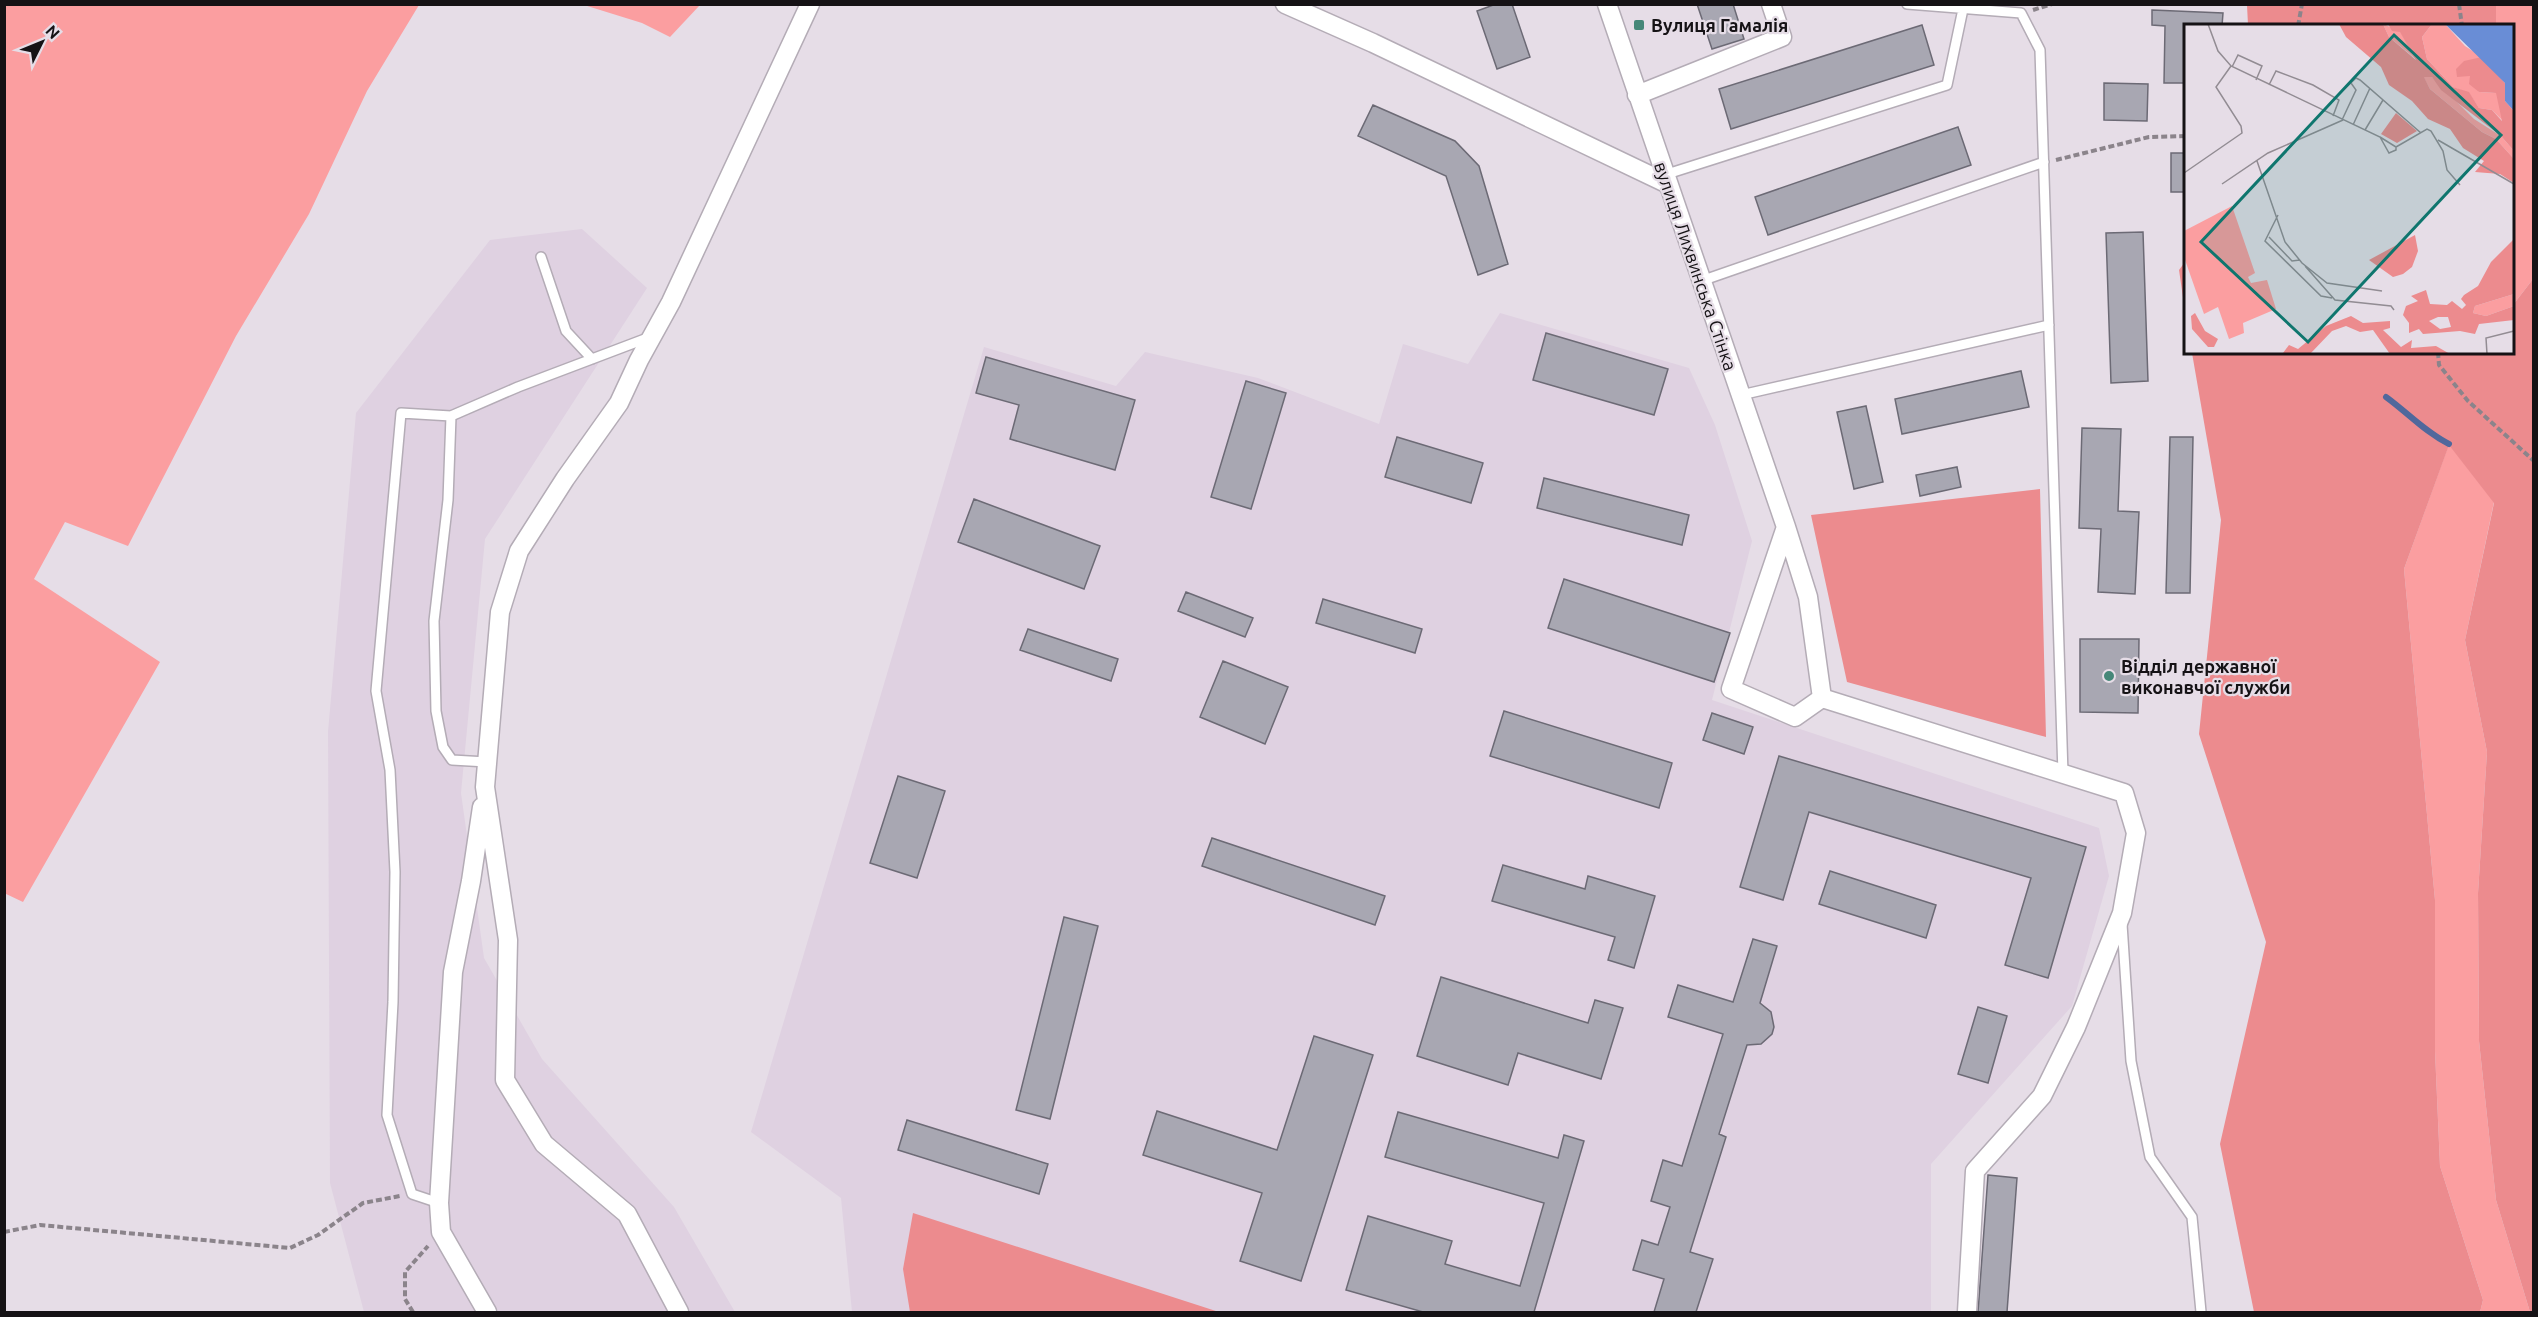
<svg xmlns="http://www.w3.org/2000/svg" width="2538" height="1317" viewBox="0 0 2538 1317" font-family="Ubuntu,sans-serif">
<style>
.built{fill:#dfd1e1}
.green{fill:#fb9ea0}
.forest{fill:#ec8b8e}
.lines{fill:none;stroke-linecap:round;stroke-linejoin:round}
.stream{stroke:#50689c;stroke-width:6}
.building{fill:#a8a7b2;stroke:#6c6a75;stroke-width:1.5}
.service-casing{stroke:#b4acb6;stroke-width:12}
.minor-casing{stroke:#b4acb6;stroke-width:21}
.path{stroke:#8b848b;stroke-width:4;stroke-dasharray:6 3;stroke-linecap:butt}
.service{stroke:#fff;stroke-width:9}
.minor{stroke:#fff;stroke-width:18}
.poi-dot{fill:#458778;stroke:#e6dde7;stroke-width:2}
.labels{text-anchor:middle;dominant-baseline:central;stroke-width:4.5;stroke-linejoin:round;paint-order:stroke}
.poi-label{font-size:18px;font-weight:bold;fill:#151215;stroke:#e6dde7;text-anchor:start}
.street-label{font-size:18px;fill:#151215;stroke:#e6dde7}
.inset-road{fill:none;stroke:#928c93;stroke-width:1.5}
.view{fill:#0f766e;fill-opacity:0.15;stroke:#0f766e;stroke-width:3}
.inset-edge{fill:none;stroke:#151215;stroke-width:3}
</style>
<rect width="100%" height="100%" fill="#e6dde7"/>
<!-- built -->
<path class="built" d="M582 229 647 288 485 539 461 793 484 958 542 1059 674 1207 735 1312H364L330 1183 328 732 356 413 490 240Z
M1500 313 1689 368 1715 425 1752 541 1712 700 2099 828 2109 876 2072 1006 1931 1164V1312H852L841 1198 751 1132 984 347 1116 386 1145 352 1258 378 1379 424 1403 344 1468 364Z"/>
<!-- green -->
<path class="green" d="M5 4 419 5 367 91 309 214 236 336 128 546 65 522 34 579 160 662 23 902 4 893Z
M584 5H700L670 37 642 23Z
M2496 5H2533V279L2513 305 2512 26 2496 25Z
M2449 444 2494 502 2465 640 2487 752 2478 893 2479 1041 2496 1200 2530 1312H2480L2483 1300 2440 1166 2435 1051V900L2404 569Z"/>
<!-- forest -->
<path class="forest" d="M2247 5H2496V25H2248Z
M2185 262V311L2179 270Z
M2533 279V1312H2530L2496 1200 2479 1041 2478 893 2487 752 2465 640 2494 503 2449 445 2404 569 2435 900V1051L2440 1166 2483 1300 2480 1312H2254L2220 1144 2266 942 2199 734 2221 520 2192 353 2512 352 2513 305Z
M2040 489 2046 737 1847 682 1811 515Z
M913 1213 1219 1312H910L903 1269Z"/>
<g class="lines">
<!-- stream -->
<path class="stream" d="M2386 397C2408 413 2425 432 2449 444"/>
</g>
<!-- building -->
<path class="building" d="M1496 4H1512L1530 57 1497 69 1477 11Z
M1697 4H1733L1744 39 1712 49Z
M2152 10 2223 13 2222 26H2186V83H2164L2165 26 2152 25Z
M1922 25 1934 65 1731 129 1719 89Z
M2104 83 2148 84 2147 121 2104 120Z
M1373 105 1455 141 1479 166 1508 264 1478 275 1446 176 1358 136Z
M1958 127 1971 165 1768 235 1755 197Z
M2171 153H2186V192H2171Z
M2143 232 2148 381 2111 383 2106 233Z
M1546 333 1668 369 1654 415 1533 380Z
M986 357 1135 400 1115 470 1010 439 1019 405 976 393Z
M2021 371 2029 407 1902 434 1895 399Z
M1246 381 1286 393 1251 509 1211 497Z
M1866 406 1883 482 1854 489 1837 412Z
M2082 428 2121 429 2118 511 2139 512 2135 594 2098 592 2101 529 2079 528Z
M1397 437 1483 463 1471 503 1385 477Z
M2170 437H2193L2190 593H2166Z
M1957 467 1961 487 1920 496 1916 475Z
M1544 478 1689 515 1682 545 1537 508Z
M974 499 1100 546 1084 589 958 542Z
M1564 579 1730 633 1714 682 1548 628Z
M1186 592 1253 618 1245 637 1178 611Z
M1323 599 1422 629 1415 653 1316 623Z
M1028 629 1118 659 1111 681 1020 650Z
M2080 639H2139L2138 713 2080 712Z
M1223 661 1288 687 1265 744 1200 717Z
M1504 711 1672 763 1659 808 1490 756Z
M1712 713 1753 727 1744 754 1703 740Z
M1779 756 2086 847 2048 978 2005 965 2031 878 1809 812 1783 900 1740 887Z
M898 776 945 791 917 878 870 863Z
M1212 838 1385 896 1375 925 1202 866Z
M1503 865 1585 889 1588 876 1655 896 1634 968 1608 960 1615 937 1492 901Z
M1830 871 1936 905 1926 938 1819 904Z
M1064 917 1098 926 1050 1119 1016 1110Z
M1753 939 1777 946 1760 1003 1771 1012 1774 1027 1772 1034 1761 1044 1747 1045 1719 1134 1726 1137 1690 1252 1713 1259 1696 1312H1654L1664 1279 1633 1270 1642 1240 1658 1245 1670 1207 1651 1201 1663 1160 1682 1166 1723 1034 1668 1017 1678 985 1733 1002Z
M1441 977 1588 1023 1595 1000 1623 1008 1601 1079 1518 1053 1508 1085 1417 1056Z
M1978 1007 2007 1016 1988 1083 1958 1074Z
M1314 1036 1373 1055 1301 1281 1240 1261 1262 1193 1143 1155 1157 1111 1277 1150Z
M1398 1112 1558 1158 1564 1135 1584 1141 1534 1312H1423L1346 1290 1368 1216 1452 1241 1445 1264 1520 1286 1544 1203 1385 1157Z
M907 1120 1048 1164 1039 1194 898 1150Z
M1988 1175 2017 1178 2007 1312H1978Z"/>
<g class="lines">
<defs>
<path id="service" d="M1907 4 2021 13 2040 50 2063 774
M1664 175 1947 85 1963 9
M541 257 566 331 592 359
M1701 281 2044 162
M1741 395 2049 325
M451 416 448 500 434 621 436 711 443 747 452 760 487 762
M2122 924 2131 1061 2150 1157 2192 1217 2201 1312
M439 1203 412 1194 387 1115 393 1002 395 872 390 770 376 691 401 413 451 416 518 387 650 337"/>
<path id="minor" d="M1285 4 1373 43 1668 184
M1607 4 1786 527 1731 689 1795 717 1822 698 1808 597 1786 527
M1637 95 1782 37 1771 4
M1822 698 2124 793 2136 833 2122 913 2076 1027 2042 1096 1975 1171 1967 1312
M482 807 471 881 453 972 439 1203 441 1232 487 1312
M679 1312 627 1214 544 1144 505 1080 508 940 485 787 500 612 519 551 565 479 619 403 639 360 671 302 810 4"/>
</defs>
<!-- service casing -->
<use href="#service" class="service-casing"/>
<!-- minor casing -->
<use href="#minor" class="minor-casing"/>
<!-- path -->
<path class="path" d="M2459 4 2462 26
M2033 10 2052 4
M2298 26 2302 4
M2056 160 2149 137 2186 136
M2438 352 2439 365 2468 401 2534 461
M4 1232 40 1225 290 1248 318 1235 363 1203 400 1196
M413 1312 405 1299V1272L428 1246"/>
<!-- service -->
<use href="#service" class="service"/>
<!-- minor -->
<use href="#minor" class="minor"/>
</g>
<!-- markers -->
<g class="poi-dot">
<rect x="1633" y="19" width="12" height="12" rx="3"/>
<circle cx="2109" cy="676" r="6"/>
</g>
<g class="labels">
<!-- poi labels -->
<g class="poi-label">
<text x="1651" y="25">Вулиця Гамалія</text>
<text x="2121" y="666">Відділ державної<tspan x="2121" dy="21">виконавчої служби</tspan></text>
</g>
<!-- street labels -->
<g class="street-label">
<text transform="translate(1696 266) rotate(71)">вулиця Лихвинська Стінка</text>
</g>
</g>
<!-- overview -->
<g transform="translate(2184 24)">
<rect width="330" height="330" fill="#e6dde7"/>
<path d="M199 0 216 7 233 36 205 13ZM248 0H261L281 22 298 33 281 51 286 52 295 68 313 69 319 97 308 86 295 84 285 69 269 63 243 35 238 13ZM239 52 248 53 290 95 317 112 330 127V135L312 115 298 108 246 65ZM48 182 71 249 64 253 67 259 83 256 92 285 59 299 60 309 45 315 34 283 20 290 0 233V207ZM330 270V282L302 292 289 289 291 282Z" fill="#fb9ea0"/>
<path d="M155 0H199L205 13 232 36 216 8 208 7 204 0H248L238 13 243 35 269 63 285 68 295 84 308 86 318 97 312 69 295 68 285 60 286 52 273 53 272 45 280 37 298 33 321 59V77L330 87V127L317 112 257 66 248 53H240L246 65 298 108 312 115 330 135V159L316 150 291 148 300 137 279 124 266 105 244 95 228 77 205 61 197 43 162 13ZM212 89 233 107 213 119 197 110ZM231 211 234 227 228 243 219 250 209 253 185 236ZM330 215V270L291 282 289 289 302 292 330 282V296L295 300 291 310 276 307 239 310 235 305 225 309V299L219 291 222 282 234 277 227 272 242 266 246 280 263 281 268 277 278 285 282 281 277 275 280 271 294 262 307 238ZM254 293H264L267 303 256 305 245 297ZM11 289 21 307 34 315 30 323H24L8 305 7 292ZM167 292 179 299 206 297V304L199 306 217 323 228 316 227 324 252 322 266 330H206L189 306 176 308 162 302 148 307 126 330H90L99 329 105 321 114 325 142 302Z" fill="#ec8b8e" fill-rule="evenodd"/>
<path d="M261 0H330V87L321 77V59Z" fill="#698dd6"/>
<path class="inset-road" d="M24 0 34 27 47 42 196 113 205 129 212 126V123L196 113M48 43 54 31 78 42 72 56M85 61 92 47 129 61 155 76 149 92M151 74 172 54 176 56 237 109M158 96 172 66 167 59M169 101 186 64M181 106 199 76M254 116 330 160M212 123 243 105 247 107 259 127 263 146 276 161M73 137 101 218 118 239 143 259 198 267M0 149 58 109 57 102 32 63 47 42M38 160 84 129 159 96M94 191 81 217 137 272 148 274M85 213 108 237 116 236M121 242 151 276 207 282 210 286M303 330 302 314 330 307"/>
<path class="view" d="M210 11 317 111 124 318 17 218Z"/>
<rect width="330" height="330" class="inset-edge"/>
</g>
<!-- border -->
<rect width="2538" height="1317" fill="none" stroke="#151215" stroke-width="12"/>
<!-- north arrow -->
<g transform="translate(42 42) rotate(47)" stroke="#e6dde7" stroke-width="4.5" paint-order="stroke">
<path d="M0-4.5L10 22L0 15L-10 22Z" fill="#151215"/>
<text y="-9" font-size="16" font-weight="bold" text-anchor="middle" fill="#151215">N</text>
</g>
</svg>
